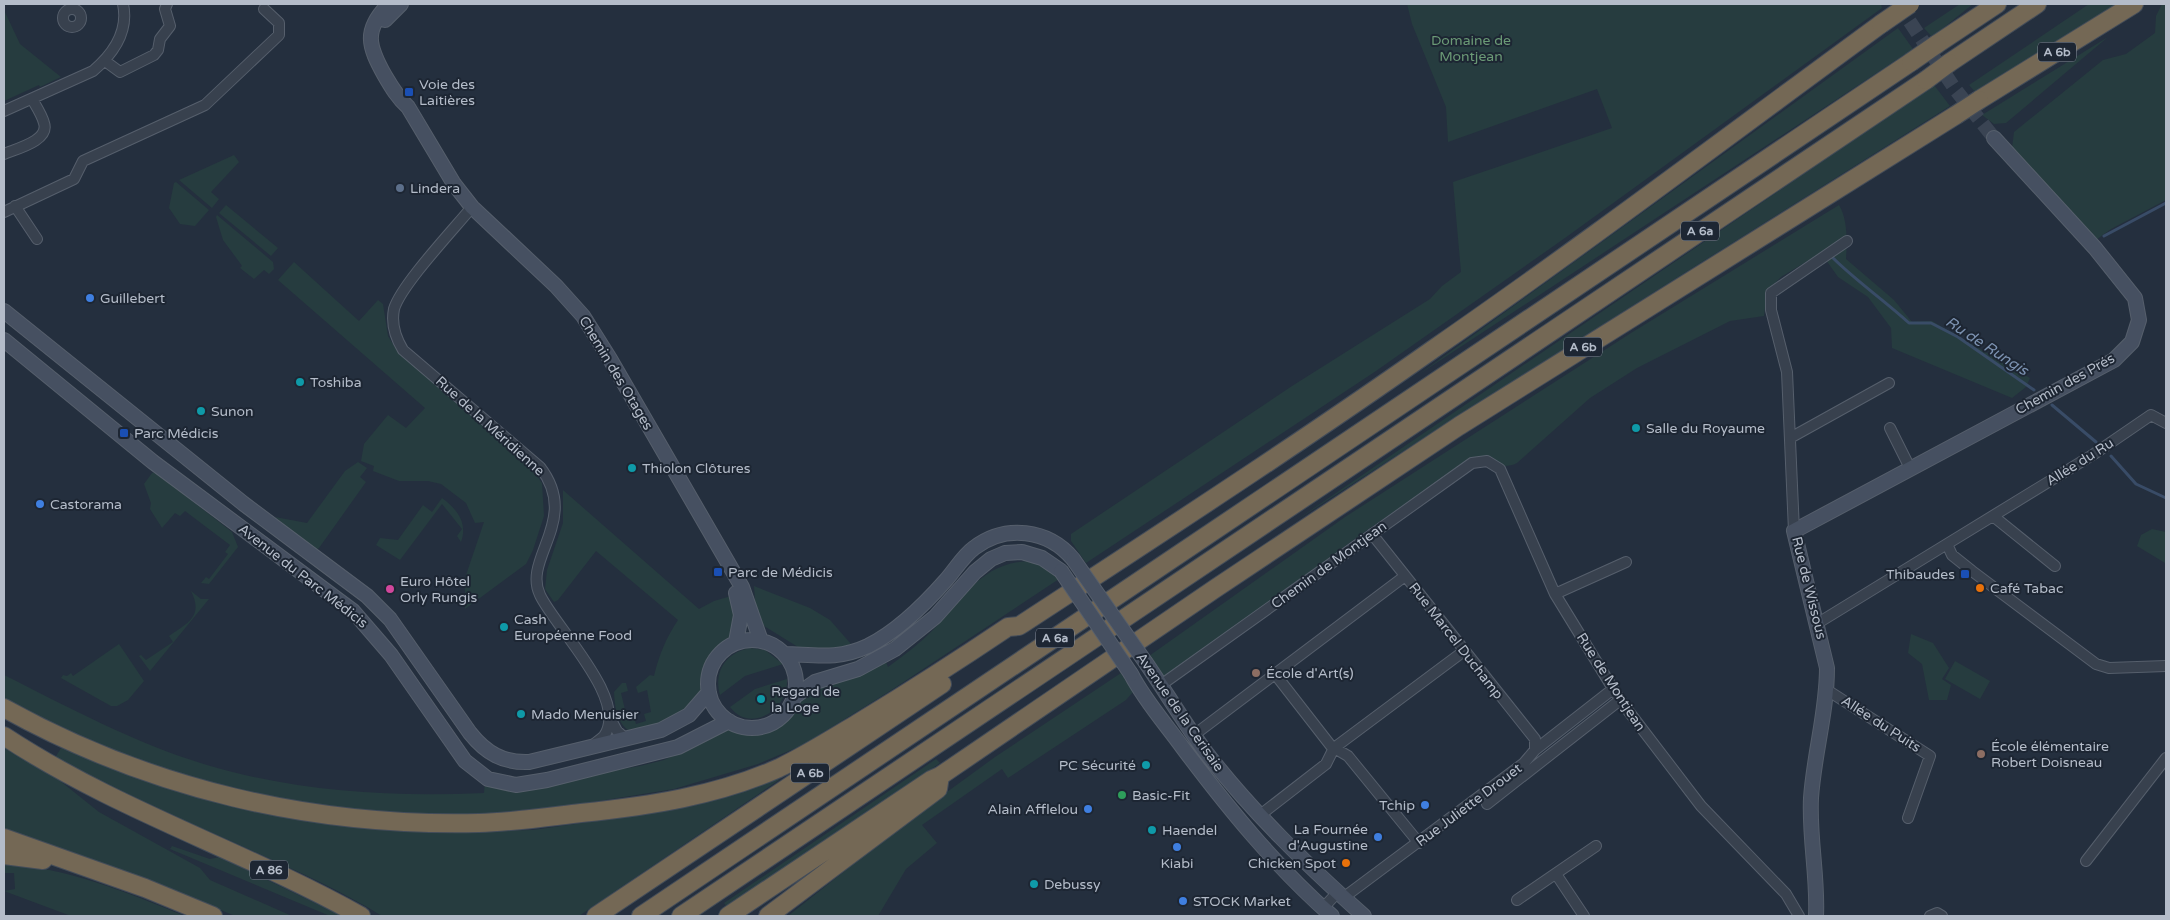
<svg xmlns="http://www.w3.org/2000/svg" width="2170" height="920" viewBox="0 0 2170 920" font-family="'Varela Round',sans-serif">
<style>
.green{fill:#263c3f}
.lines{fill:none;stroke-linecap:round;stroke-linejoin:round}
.stream{stroke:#394c67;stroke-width:3}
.secondary-tunnel{stroke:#3a4453;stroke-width:14;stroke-dasharray:14 7;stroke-linecap:butt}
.street-casing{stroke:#565f6c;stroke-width:12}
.secondary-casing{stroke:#565f6c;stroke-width:16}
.highway-casing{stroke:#434c59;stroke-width:20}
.street{stroke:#38414e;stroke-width:10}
.secondary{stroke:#465061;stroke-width:14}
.highway{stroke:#746855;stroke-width:18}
.secondary-bridge-casing{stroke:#565f6c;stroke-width:16;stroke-linecap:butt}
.highway-bridge-casing{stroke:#434c59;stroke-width:20;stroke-linecap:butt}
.secondary-bridge{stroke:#465061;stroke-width:14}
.highway-bridge{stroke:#746855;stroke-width:18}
.transit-dot{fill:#1a4fb4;stroke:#1d2633;stroke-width:2}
.service-dot{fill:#5c6f8a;stroke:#1d2633;stroke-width:2}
.shop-dot{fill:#3f7fe0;stroke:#1d2633;stroke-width:2}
.culture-dot{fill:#0f9aa8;stroke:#1d2633;stroke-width:2}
.food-dot{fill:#e8710a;stroke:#1d2633;stroke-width:2}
.hotel-dot{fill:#d1479c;stroke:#1d2633;stroke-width:2}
.education-dot{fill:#8d6e63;stroke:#1d2633;stroke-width:2}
.leisure-dot{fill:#2e9e5b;stroke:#1d2633;stroke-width:2}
.labels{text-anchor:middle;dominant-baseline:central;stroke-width:4;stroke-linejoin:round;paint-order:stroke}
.shield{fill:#1d2633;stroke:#878f9c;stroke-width:1}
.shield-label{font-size:12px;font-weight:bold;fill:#b4bcc9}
.park-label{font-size:14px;fill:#6b9a76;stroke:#1d2633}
.poi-label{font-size:14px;fill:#b4bcc9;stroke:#1d2633;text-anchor:start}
.street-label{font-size:14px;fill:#b4bcc9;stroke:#1d2633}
.water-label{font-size:15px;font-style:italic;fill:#7c92b1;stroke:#1d2633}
</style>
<rect width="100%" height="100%" fill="#242f3e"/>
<!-- green -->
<path class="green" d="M1407 4H1881L1882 8 1565 238 1376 371 1086 563 1071 541V534L1292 386 1430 299 1442 286 1461 272 1453 182 1612 128 1597 89 1448 142 1446 107 1412 24Z
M1960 4H1973L1932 37 1924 28Z
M2089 4H2117L1976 93 1969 85Z
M2162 4H2166V200L2111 229 2096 240 2012 148 2014 132 2103 60 2126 54 2155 33 2156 16Z
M4 10 20 44 61 77 40 87 39 85 4 101Z
M1898 28 1913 49 1418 375Z
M2108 37 2006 123 1994 124 1982 115Z
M1934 85 1950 106 1489 396 1292 523Z
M234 155 239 162 211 192 219 199 212 208 179 180Z
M176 182 209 210 195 226 180 224 169 208 174 183Z
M226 205 278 248 271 256 219 213Z
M1839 205C1848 220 1847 243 1846 259L1894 300 1912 322 1932 321 2030 378 2026 387 2012 398 1892 348 1891 328 1868 297 1838 277 1821 253 1781 277 1767 291 1764 316 1730 321 1637 368 1590 398 1517 463C1500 472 1483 457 1464 465L1370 528 1164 678 1149 656 1345 517 1631 333Z
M217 215 273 262 274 269 269 274 264 270 254 279 240 268 242 266 240 263 223 240 216 217Z
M294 262 359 321 378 300 383 304 388 336 398 352 530 466 542 483 544 516 533 550 526 564 465 609V578L484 522 475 523 466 503 441 484 428 481H399L373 471 374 466 361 461 364 444 388 415 406 428 425 408 278 280Z
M358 462 367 468 360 477 366 482 319 548 315 550 275 517 307 523 345 471Z
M155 472 232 532 238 547 209 584 201 583 206 577 209 579 228 554 225 552 230 545 185 511 180 516 175 513 162 528 150 509 151 503 144 484 152 473Z
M563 490 699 609 714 601 731 596 735 613 734 626 729 637 717 647 707 663 702 696 677 720 629 731C616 721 615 707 614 692L622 683H626L628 691 621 693 627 718 634 717 636 724 646 721 644 714 651 712 647 690 638 693 636 687 650 675 654 676C659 655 666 638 678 620L596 551 558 600 554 602 545 589 547 570 563 523Z
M442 498C457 509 468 523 461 542L457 536 462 529 442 504 400 560 376 545 380 538 398 540 423 505 432 512Z
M2152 529 2166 532 2165 563 2137 546 2141 535Z
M1029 561 1045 567 1059 579 890 691 803 745 758 764 674 789 574 805 481 814 398 815 281 799 218 787 110 752 4 698V675C70 708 136 744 207 765 298 792 391 797 484 793L485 782 566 779 640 766 664 760 728 729 756 735 773 730 792 716 800 700 823 684 863 672 886 662 888 667C903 656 919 644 933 630 964 599 980 563 1029 561Z
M754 586 810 608 830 620 851 644 837 650 798 647 759 623 756 614Z
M191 591 201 599H209L150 671 139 656 141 655 146 660 173 642 169 636C187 623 204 617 191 591Z
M1911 634 1933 643 1949 668 1942 679 1951 685 1947 700H1929L1922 664 1908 653Z
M119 644 144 681 128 700 117 706H111L61 678 63 675 67 676 71 673 73 676Z
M750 648 765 650 783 664 745 676 720 695C713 671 727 652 750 648Z
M1955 661 1990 681 1980 699 1945 679Z
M1121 673 1133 692 1126 700 1008 778 1002 769 922 825 937 843 906 869 878 916H788L914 816 995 757Z
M787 679C789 710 750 734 730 707L755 689Z
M4 745 59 780 99 812 200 868 210 880 292 916H235L150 880 4 831Z
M61 748 150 780 468 831 533 830 651 813 692 805 777 774 779 780 579 916H382C333 886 279 863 226 839 168 814 111 787 55 758Z
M936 759 940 763 727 907 724 903Z
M172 846 210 859 220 857 342 916H330L170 849Z
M4 864C66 867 128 893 185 916H71L4 891 15 889 14 873H4Z"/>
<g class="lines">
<!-- stream -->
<path class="stream" d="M2104 236 2166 203
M1832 257C1856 281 1884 300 1909 323H1931L1958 337 2034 390
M2052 405 2096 442
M2111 456 2136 484 2166 498"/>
<!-- secondary-tunnel -->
<path class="secondary-tunnel" d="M1898 4 1955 89 1994 138"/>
<defs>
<path id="street" d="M63 18a9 9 0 1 1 18 0a9 9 0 1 1-18 0Z
M105 61 120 72 154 55 158 50 160 39 170 26 165 9 167 4
M4 111 93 71C113 54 129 32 123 4
M4 154C15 149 50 141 44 123 42 115 36 106 32 99
M15 206 37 239
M472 207C454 229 401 285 394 309 391 324 395 337 403 350L540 467C581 520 522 558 540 595 554 626 630 700 604 736 601 739 595 743 592 746
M4 212 74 179 83 161 205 105 279 35V23L264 9
M1890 428 1910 468
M1790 438 1889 383
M1993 516 2055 566
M1794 531 1787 372 1771 310V293L1847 241
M1372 534 1535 739V750
M1947 544 2094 454 2151 415 2166 423
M1555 594 1626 562
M1818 623 1947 544 1952 555 1972 571 2096 664 2109 668 2166 666
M1275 674 1331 746 1348 756 1419 843
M1161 685 1472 463 1487 461 1500 469 1555 594 1620 700 1701 806 1786 894 1799 916
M1827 690 1930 756 1908 818
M609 716 617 731 626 739
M1194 735 1405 576
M1487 804 1620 700
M1259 816 1326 764 1334 748 1464 651
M2086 861 2166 758
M1556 874 1584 916
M1343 898 1524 763 1535 750 1613 689
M1517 900 1596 846
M1323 908 1338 892
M1930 916 1937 913 1942 916"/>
<path id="secondary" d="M389 4C363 30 368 46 385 76 392 88 398 98 408 107L454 184 472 207 556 286 583 316 610 359 742 587 761 641
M385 20 401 4
M4 311 244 504 367 596 390 619 470 733C486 753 503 763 529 762L661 730 689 715 709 692
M4 340 153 462 353 611 391 655 465 761 488 779 516 785 547 780 678 747 729 721
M708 684a44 44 0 1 1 88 0a44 44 0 1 1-88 0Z
M736 642 741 615 736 593
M785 654C816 655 838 660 868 646 898 631 924 605 946 580 955 570 963 556 974 548 1005 524 1048 529 1073 559
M1146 663C1166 692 1184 723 1205 751 1252 812 1307 865 1364 916
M1131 674C1145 701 1165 723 1183 748 1228 808 1276 867 1332 916
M794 697 815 682 858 669 895 649 935 617 975 572 991 559 1005 553 1022 552 1042 558 1061 571
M1816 916C1818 877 1809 838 1811 798 1814 754 1827 712 1827 668L1794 531 2114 360 2132 342 2139 320 2135 298 2095 248 1994 138"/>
<path id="highway" d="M1937 44 1997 4
M1949 63 2037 4
M1979 100 2134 4
M4 708C150 789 312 827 479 823 513 822 547 817 581 813 649 806 716 796 779 768 806 755 833 738 858 723 909 692 959 660 1008 627L1019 626C1158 535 1297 445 1432 350 1584 245 1732 133 1881 24
M4 736C116 810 245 851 361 916
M4 838 145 888 213 916
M4 855 43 860
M596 916 942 684
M641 916 1911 62
M681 916 1926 80
M728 916 931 780 940 776 1216 588 1459 426 1956 115
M768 916 938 789 940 776"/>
</defs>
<!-- street casing -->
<use href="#street" class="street-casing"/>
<!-- secondary casing -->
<use href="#secondary" class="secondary-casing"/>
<!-- highway casing -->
<use href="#highway" class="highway-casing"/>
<!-- street -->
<use href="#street" class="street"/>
<!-- secondary -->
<use href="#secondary" class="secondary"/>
<!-- highway -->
<use href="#highway" class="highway"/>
<defs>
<path id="secondary-bridge" d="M1073 559 1146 663
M1061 571 1131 674"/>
<path id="highway-bridge" d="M1881 24 1910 4
M1911 62 1937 44
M1926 80 1949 63
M1956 115 1979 100"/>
</defs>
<!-- secondary-bridge casing -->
<use href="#secondary-bridge" class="secondary-bridge-casing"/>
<!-- highway-bridge casing -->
<use href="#highway-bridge" class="highway-bridge-casing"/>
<!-- secondary-bridge -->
<use href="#secondary-bridge" class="secondary-bridge"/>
<!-- highway-bridge -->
<use href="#highway-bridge" class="highway-bridge"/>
</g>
<!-- markers -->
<g class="transit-dot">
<rect x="404" y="87" width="10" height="10" rx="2.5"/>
<rect x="119" y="428" width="10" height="10" rx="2.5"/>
<rect x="713" y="567" width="10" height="10" rx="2.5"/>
<rect x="1960" y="569" width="10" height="10" rx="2.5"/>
</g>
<circle class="service-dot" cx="400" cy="188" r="5"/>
<g class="shop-dot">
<circle cx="90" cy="298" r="5"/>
<circle cx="40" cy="504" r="5"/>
<circle cx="1425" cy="805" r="5"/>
<circle cx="1088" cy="809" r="5"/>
<circle cx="1378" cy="837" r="5"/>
<circle cx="1177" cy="847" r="5"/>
<circle cx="1183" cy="901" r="5"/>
</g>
<g class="culture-dot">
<circle cx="300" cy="382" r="5"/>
<circle cx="201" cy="411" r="5"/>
<circle cx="1636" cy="428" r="5"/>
<circle cx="632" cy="468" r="5"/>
<circle cx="504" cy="627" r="5"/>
<circle cx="761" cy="699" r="5"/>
<circle cx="521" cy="714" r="5"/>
<circle cx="1146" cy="765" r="5"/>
<circle cx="1152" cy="830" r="5"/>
<circle cx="1034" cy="884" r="5"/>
</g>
<g class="food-dot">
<circle cx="1980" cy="588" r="5"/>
<circle cx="1346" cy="863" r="5"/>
</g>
<circle class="hotel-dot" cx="390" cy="589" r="5"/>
<g class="education-dot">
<circle cx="1256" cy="673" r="5"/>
<circle cx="1981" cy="754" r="5"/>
</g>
<circle class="leisure-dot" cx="1122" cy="795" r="5"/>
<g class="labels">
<!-- shield labels -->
<g class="shield">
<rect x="2038" y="42.5" width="38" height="19" rx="4"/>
<rect x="1681" y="221.5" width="38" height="19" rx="4"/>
<rect x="1564" y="337.5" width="38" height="19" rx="4"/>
<rect x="1036" y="628.5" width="38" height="19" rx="4"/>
<rect x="791" y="763.5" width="38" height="19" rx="4"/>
<rect x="250" y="860.5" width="38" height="19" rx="4"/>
</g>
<g class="shield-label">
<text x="2057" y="52">A 6b</text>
<text x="1700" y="231">A 6a</text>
<text x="1583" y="347">A 6b</text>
<text x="1055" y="638">A 6a</text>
<text x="810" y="773">A 6b</text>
<text x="269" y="870">A 86</text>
</g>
<!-- park labels -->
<g class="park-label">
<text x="1471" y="40">Domaine de<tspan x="1471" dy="16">Montjean</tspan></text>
</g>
<!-- poi labels -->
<g class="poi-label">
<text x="419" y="84">Voie des<tspan x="419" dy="16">Laitières</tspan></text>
<text x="410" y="188">Lindera</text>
<text x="100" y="298">Guillebert</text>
<text x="310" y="382">Toshiba</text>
<text x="211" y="411">Sunon</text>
<text x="1646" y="428">Salle du Royaume</text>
<text x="134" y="433">Parc Médicis</text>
<text x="642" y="468">Thiolon Clôtures</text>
<text x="50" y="504">Castorama</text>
<text x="728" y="572">Parc de Médicis</text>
<text x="1955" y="574" text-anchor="end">Thibaudes</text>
<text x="400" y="581">Euro Hôtel<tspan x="400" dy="16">Orly Rungis</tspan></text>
<text x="1990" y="588">Café Tabac</text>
<text x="514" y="619">Cash<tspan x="514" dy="16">Européenne Food</tspan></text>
<text x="1266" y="673">École d'Art(s)</text>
<text x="771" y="691">Regard de<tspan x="771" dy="16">la Loge</tspan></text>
<text x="531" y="714">Mado Menuisier</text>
<text x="1991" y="746">École élémentaire<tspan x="1991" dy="16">Robert Doisneau</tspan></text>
<text x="1136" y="765" text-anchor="end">PC Sécurité</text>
<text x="1132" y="795">Basic-Fit</text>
<text x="1415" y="805" text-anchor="end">Tchip</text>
<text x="1078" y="809" text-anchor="end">Alain Afflelou</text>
<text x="1368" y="829" text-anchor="end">La Fournée<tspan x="1368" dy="16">d'Augustine</tspan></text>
<text x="1162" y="830">Haendel</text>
<text x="1177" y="863" text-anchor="middle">Kiabi</text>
<text x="1336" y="863" text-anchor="end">Chicken Spot</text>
<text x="1044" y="884">Debussy</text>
<text x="1193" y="901">STOCK Market</text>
</g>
<!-- street labels -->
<g class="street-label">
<text transform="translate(616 373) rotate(59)">Chemin des Otages</text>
<text transform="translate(2065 384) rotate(-29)">Chemin des Prés</text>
<text transform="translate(490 426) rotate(42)">Rue de la Méridienne</text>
<text transform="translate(2080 462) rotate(-32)">Allée du Ru</text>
<text transform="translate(1329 565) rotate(-36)">Chemin de Montjean</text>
<text transform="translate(303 576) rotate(38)">Avenue du Parc Médicis</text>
<text transform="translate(1809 588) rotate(76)">Rue de Wissous</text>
<text transform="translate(1456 641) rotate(52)">Rue Marcel Duchamp</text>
<text transform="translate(1611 682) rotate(57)">Rue de Montjean</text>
<text transform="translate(1180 712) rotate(55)">Avenue de la Cerisaie</text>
<text transform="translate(1881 724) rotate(33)">Allée du Puits</text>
<text transform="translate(1469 805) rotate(-37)">Rue Juliette Drouet</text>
</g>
<!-- water labels -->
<g class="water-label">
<text transform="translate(1987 346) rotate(33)">Ru de Rungis</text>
</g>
</g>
<!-- border -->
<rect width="2170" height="920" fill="none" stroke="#b4bcc9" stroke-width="10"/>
</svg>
